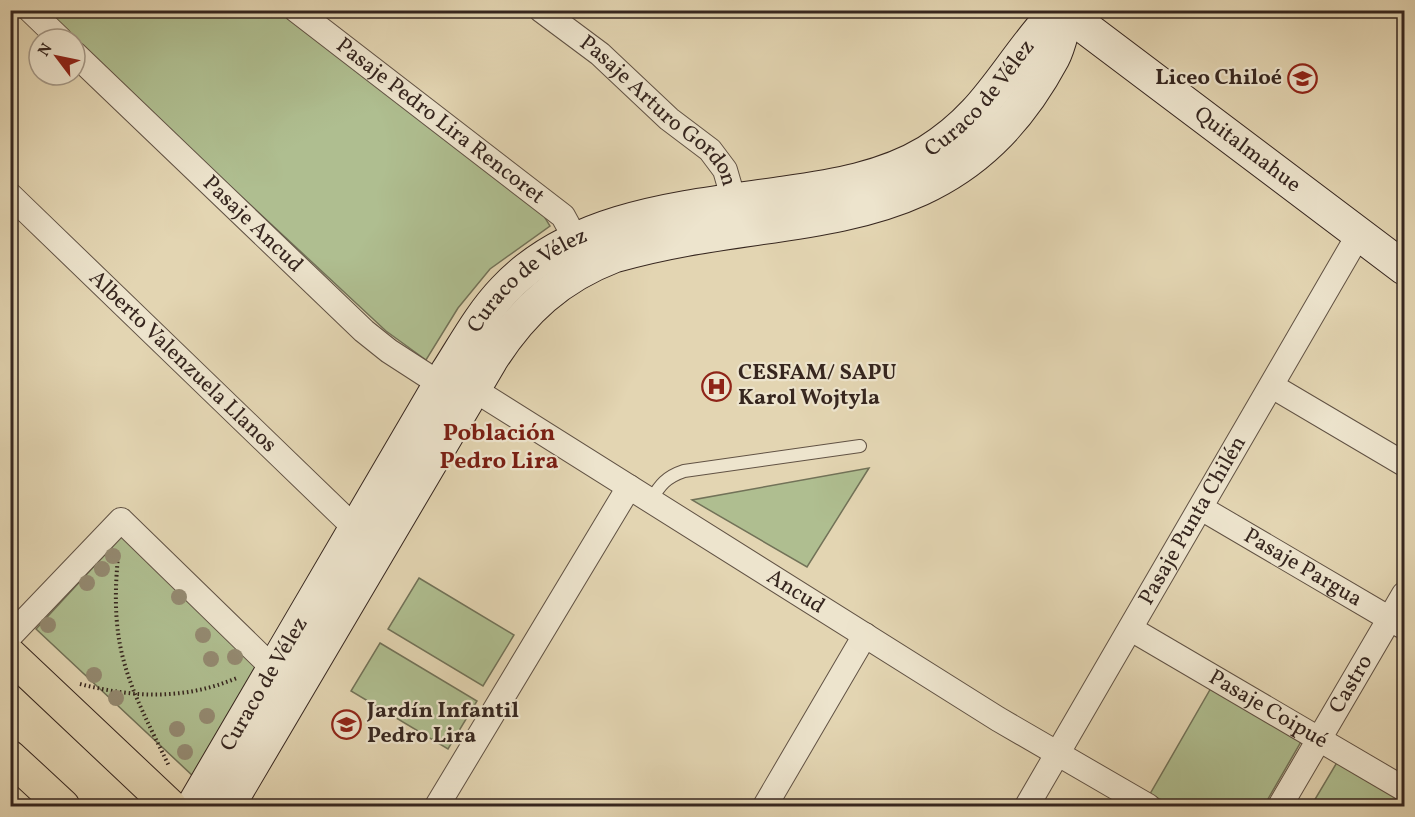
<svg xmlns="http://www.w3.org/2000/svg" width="1415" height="817" viewBox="0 0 1415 817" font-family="Vollkorn,serif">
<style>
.green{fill:#afbe90;stroke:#727258;stroke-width:1.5}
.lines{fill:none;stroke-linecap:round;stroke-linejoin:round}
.lane-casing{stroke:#615244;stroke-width:14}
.street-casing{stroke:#615244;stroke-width:26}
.secondary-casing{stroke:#36261f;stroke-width:35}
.primary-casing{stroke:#36261f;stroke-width:35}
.path{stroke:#36261f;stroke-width:4;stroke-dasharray:1.5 3;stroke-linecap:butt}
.lane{stroke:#ede4cd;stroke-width:12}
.street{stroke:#ede4cd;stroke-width:24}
.secondary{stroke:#ede4cd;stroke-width:33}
.primary{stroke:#e3d5b2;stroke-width:33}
.tree{fill:#948a71}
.labels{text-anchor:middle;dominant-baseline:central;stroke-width:4.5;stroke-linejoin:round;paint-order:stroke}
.poi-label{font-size:22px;font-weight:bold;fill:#36261f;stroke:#ede4cd;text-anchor:start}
.street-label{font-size:22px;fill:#36261f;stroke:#ede4cd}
.neighbourhood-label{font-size:24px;font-weight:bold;fill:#7a1f14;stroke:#ede4cd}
</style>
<rect width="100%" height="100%" fill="#e3d5b2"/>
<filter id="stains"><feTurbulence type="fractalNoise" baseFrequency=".00333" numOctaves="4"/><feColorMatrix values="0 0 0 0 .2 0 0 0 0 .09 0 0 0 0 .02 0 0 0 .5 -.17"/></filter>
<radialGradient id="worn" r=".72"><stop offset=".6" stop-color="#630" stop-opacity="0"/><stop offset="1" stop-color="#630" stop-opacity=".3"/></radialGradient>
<!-- green -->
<path class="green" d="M42 11H287L535 201 550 226 490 269 458 308 426 360 386 331Z
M869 468 807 567 692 500Z
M123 535 258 668 194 777 36 629Z
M419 578 514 635 483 686 388 629Z
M380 643 477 701 448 749 351 691Z
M1211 688 1302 740 1264 806H1172L1150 794Z
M1339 759 1404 798V806H1311Z"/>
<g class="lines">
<defs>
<path id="lane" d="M651 500C660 485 666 477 684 471L860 446"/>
<g id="street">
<path d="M30 10 60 39"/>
<path id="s1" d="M296 10 563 216 575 238"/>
<path id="s2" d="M541 10 600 54 669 119 710 150 725 170 734 201"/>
<path id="s3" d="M75 54 364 331 389 351 440 384"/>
<path id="s4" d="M10 195 356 529"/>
<path id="s5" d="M462 382 998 719 1148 806"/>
<path d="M1272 386 1404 464"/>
<path id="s6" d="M1201 508 1402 626"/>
<path id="s7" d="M1131 629 1404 789"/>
<path d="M10 636 121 520 274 669"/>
<path d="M437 806 629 487"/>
<path d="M765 806 865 635"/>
<path id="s8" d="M1027 806 1359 234"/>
<path id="s9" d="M1280 806 1404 594"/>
</g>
<g id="secondary">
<path id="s10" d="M1062 10 1404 268"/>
<path id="s11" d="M193 806 447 372C465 344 481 314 504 290 574 215 688 207 784 193 833 186 884 178 927 152 982 118 1001 77 1040 30L1047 24 1067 15"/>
<path d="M228 806 491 360C522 311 559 277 614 256 789 205 950 250 1053 58 1061 43 1062 26 1069 10"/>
</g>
<path id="primary" d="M10 655 170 806
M10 757 63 806"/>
</defs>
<!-- lane casing -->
<use href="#lane" class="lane-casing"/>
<!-- street casing -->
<use href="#street" class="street-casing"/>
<!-- secondary casing -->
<use href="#secondary" class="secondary-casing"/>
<!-- primary casing -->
<use href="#primary" class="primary-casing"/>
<!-- path -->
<path class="path" d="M118 557C109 651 129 684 169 766
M80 684C135 698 184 700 237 678"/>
<!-- lane -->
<use href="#lane" class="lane"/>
<!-- street -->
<use href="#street" class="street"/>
<!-- secondary -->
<use href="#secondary" class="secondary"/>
<!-- primary -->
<use href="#primary" class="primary"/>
</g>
<!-- trees -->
<g class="tree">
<circle cx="113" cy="556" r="8"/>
<circle cx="102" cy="569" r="8"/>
<circle cx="87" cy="583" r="8"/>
<circle cx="179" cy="597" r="8"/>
<circle cx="48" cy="625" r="8"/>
<circle cx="203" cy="635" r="8"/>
<circle cx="235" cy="657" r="8"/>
<circle cx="211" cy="659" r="8"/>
<circle cx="94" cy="675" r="8"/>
<circle cx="116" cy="698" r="8"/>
<circle cx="207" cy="716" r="8"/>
<circle cx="177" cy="729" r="8"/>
<circle cx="185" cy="752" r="8"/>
</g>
<!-- icons -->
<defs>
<symbol id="school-ring" viewBox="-11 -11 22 22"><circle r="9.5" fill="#ede4cd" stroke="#8f2418" stroke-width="1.5"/><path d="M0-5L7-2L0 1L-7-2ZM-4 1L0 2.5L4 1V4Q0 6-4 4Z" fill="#8f2418"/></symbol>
<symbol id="hospital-ring" viewBox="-11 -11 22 22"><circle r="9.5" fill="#ede4cd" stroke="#8f2418" stroke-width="1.5"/><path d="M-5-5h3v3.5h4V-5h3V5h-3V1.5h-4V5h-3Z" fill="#8f2418"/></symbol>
</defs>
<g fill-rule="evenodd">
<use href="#school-ring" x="1286" y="62" width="33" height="33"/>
<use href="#hospital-ring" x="700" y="370" width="33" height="33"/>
<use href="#school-ring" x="330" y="708" width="33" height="33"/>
</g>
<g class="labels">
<!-- poi labels -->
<g class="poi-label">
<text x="1282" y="78" text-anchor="end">Liceo Chiloé</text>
<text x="738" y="373">CESFAM/ SAPU<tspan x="738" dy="25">Karol Wojtyla</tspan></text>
<text x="367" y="711">Jardín Infantil<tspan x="367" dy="25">Pedro Lira</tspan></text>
</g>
<!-- street labels -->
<g class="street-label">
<text stroke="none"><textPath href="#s11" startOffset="1131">Curaco de Vélez</textPath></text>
<text stroke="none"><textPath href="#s2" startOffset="156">Pasaje Arturo Gordon</textPath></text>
<text stroke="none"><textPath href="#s1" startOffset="182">Pasaje Pedro Lira Rencoret</textPath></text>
<text stroke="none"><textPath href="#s10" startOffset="232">Quitalmahue</textPath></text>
<text stroke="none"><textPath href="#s3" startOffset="246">Pasaje Ancud</textPath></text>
<text stroke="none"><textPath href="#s11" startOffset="627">Curaco de Vélez</textPath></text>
<text stroke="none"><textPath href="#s4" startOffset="240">Alberto Valenzuela Llanos</textPath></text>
<text stroke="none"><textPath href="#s8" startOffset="330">Pasaje Punta Chilén</textPath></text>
<text stroke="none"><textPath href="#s6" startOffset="118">Pasaje Pargua</textPath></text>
<text stroke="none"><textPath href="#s5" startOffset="394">Ancud</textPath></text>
<text stroke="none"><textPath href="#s11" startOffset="141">Curaco de Vélez</textPath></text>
<text stroke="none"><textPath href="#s9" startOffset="141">Castro</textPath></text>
<text stroke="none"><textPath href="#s7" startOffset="159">Pasaje Coipué</textPath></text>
</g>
<!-- neighbourhood labels -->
<g class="neighbourhood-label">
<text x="499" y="434">Población<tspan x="499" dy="28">Pedro Lira</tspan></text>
</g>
</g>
<!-- margin -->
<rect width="1415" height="817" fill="none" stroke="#e3d5b2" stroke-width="36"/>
<rect x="12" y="12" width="1391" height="793" fill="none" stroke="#36261f" stroke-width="3"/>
<rect x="18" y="18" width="1379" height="781" fill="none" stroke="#36261f" stroke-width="1.5"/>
<!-- north arrow -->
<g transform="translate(57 57) rotate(302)"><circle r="28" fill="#ede4cd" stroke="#a49887" stroke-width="1.5"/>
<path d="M0-4.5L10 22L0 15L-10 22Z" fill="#8f2418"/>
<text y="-9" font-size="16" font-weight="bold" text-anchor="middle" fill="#36261f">N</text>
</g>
<rect width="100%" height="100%" filter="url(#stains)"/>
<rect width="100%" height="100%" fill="url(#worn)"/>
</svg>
